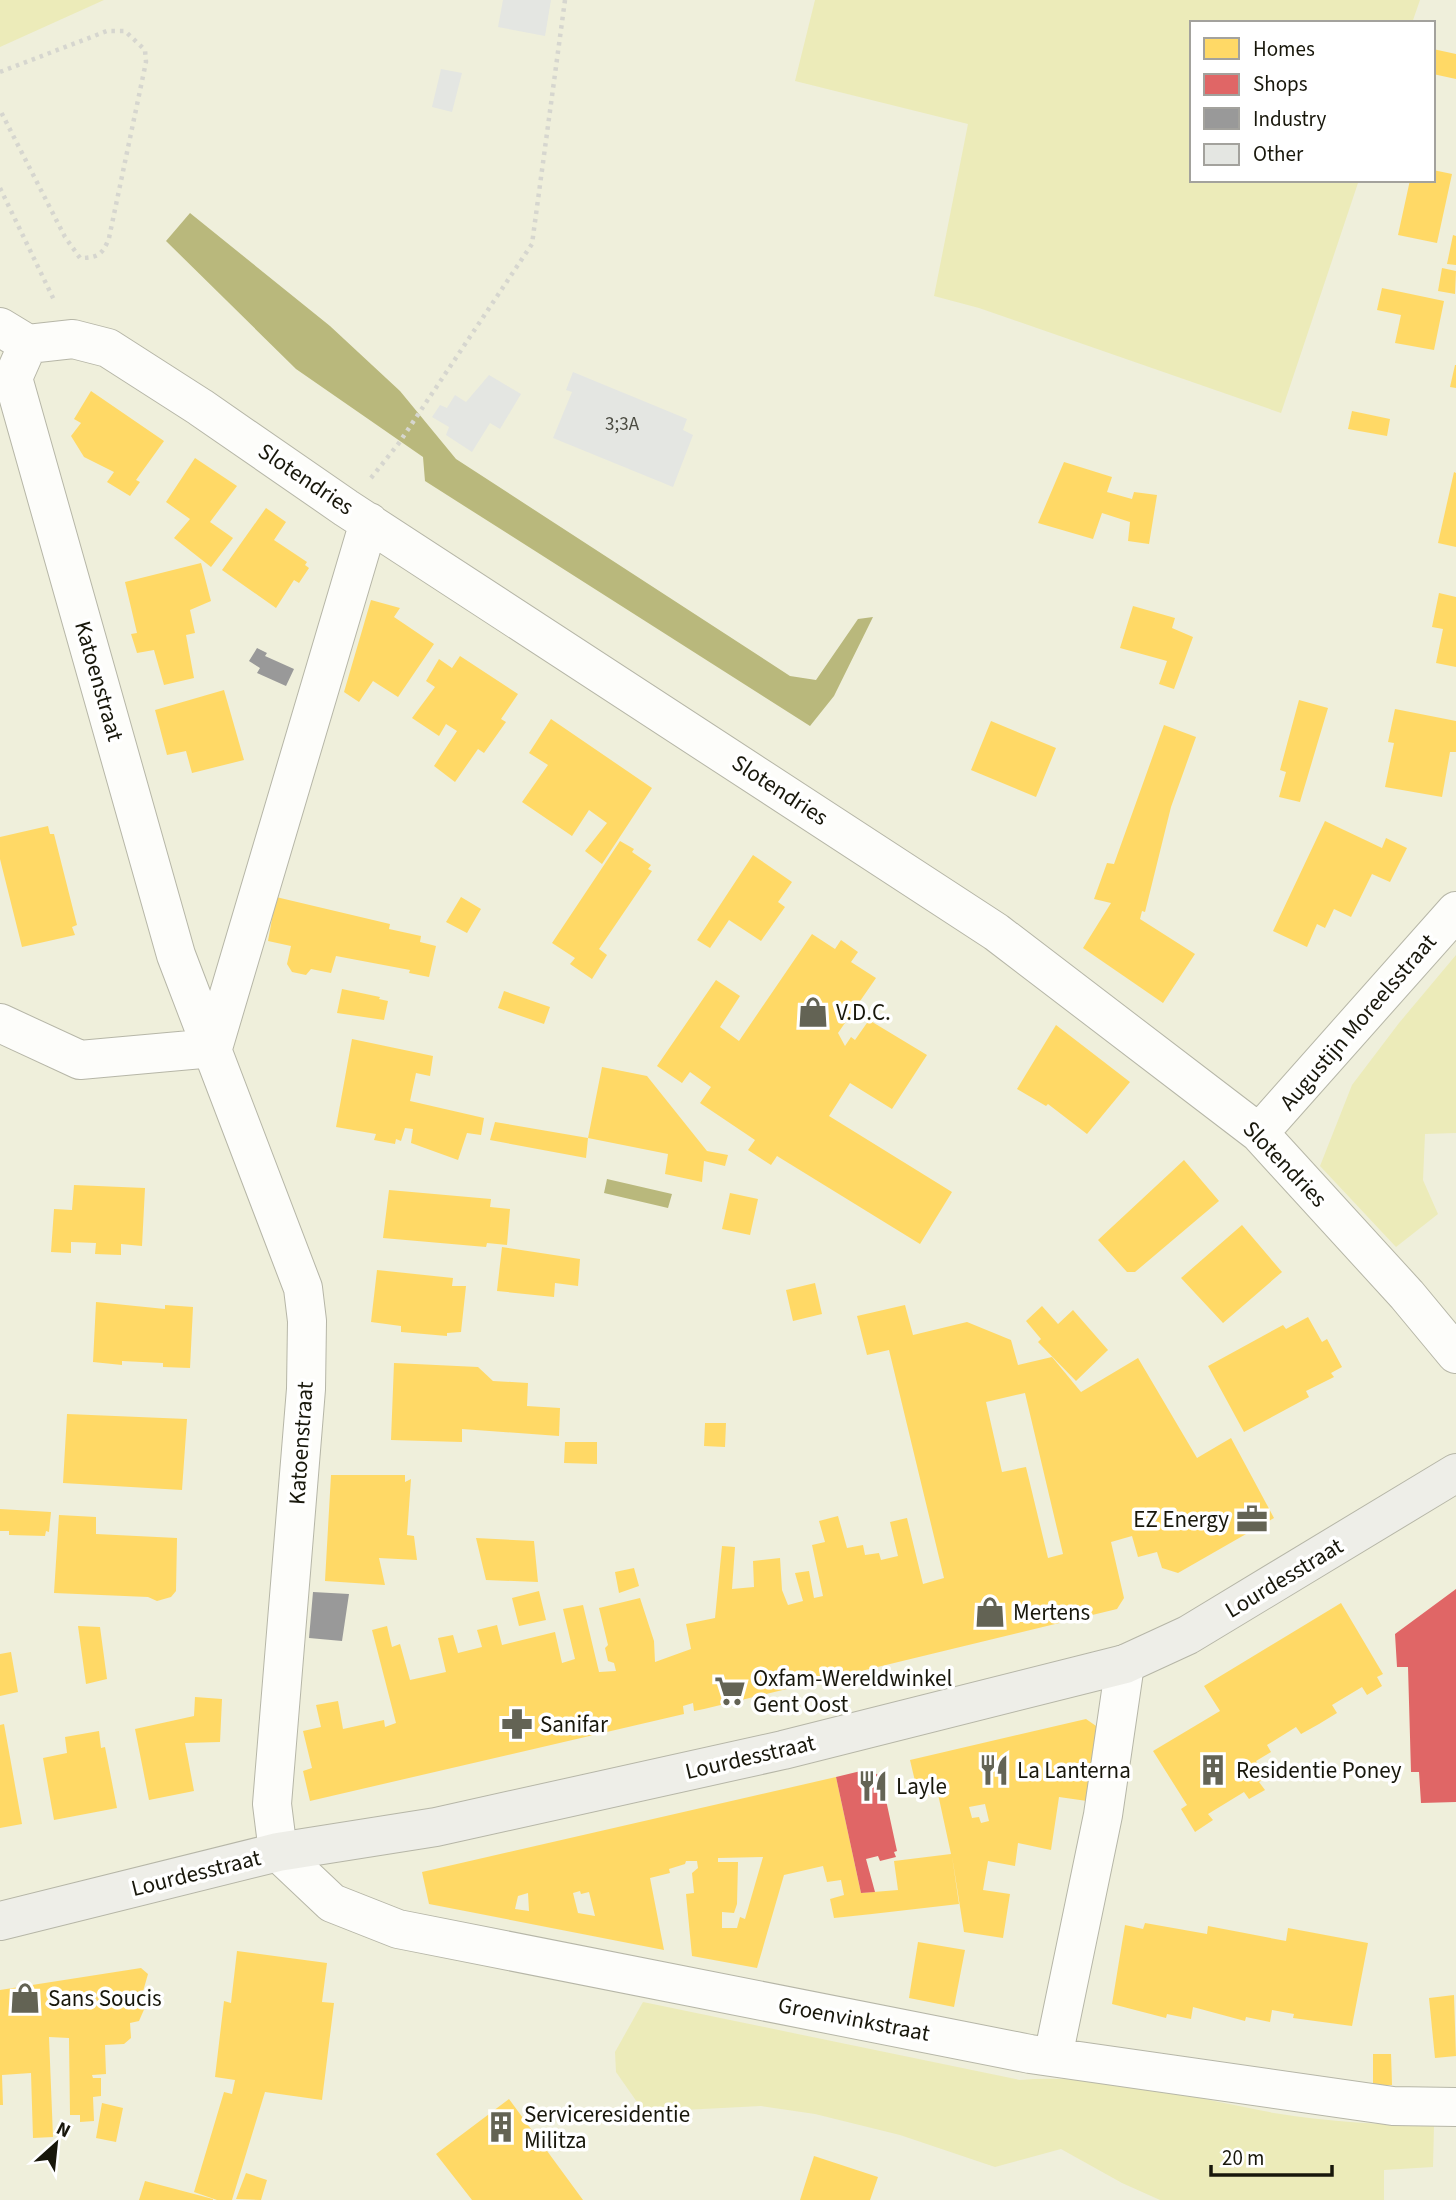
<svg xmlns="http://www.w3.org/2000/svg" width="1456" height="2200" viewBox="0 0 1456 2200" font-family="'Source Sans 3',sans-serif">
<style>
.green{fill:#ecebb9}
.water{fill:#b9b87c}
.homes{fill:#ffd966;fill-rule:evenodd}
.shops{fill:#e06666}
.industry{fill:#999}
.building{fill:#e4e6e2}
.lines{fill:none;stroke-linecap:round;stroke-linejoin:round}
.street-casing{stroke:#b6b6a7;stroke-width:40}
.secondary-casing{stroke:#b6b6a7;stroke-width:40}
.path{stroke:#d6d6cf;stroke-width:4.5;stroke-dasharray:3.5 5;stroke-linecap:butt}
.street{stroke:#fdfdfa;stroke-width:38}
.secondary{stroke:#eeeee8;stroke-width:38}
.labels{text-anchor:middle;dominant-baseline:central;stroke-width:7;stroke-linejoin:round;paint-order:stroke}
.number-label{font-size:19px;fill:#4b4b41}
.street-label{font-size:23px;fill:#18170b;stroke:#fff}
.poi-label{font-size:23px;fill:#18170b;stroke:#fff;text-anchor:start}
</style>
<rect width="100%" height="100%" fill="#efefdb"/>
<!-- green -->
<path class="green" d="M0 0H104L0 47Z
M815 0H1420L1412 23H1192V180H1359L1281 413 979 308 934 296 968 124 795 81Z
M1456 955V1133L1425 1134 1423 1180 1438 1214 1396 1247 1320 1166 1352 1085 1399 1023Z
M643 2002 1020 2080C1101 2073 1194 2098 1274 2113 1326 2122 1380 2124 1434 2126L1433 2167 1384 2170V2200H1160L1122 2183 1061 2149 995 2167 900 2135 815 2114 761 2106 644 2112 616 2072 615 2052Z"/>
<!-- water -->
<path class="water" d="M190 213 330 326 400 391 456 459 790 676 816 680 858 619 873 617 834 696 810 726 425 481 423 457 296 369 166 241Z
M607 1179 672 1194 668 1208 604 1193Z"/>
<!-- homes -->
<path class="homes" d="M1433 49 1456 54V79L1433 74Z
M1433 170 1452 174 1437 243 1398 235 1410 180H1433Z
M1453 235 1456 236V265L1447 264Z
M1442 268 1456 271 1455 294 1438 291Z
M1382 288 1444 301 1434 350 1395 343 1401 315 1377 310Z
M1455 365H1456V388L1450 387Z
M91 391 164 441 136 480 140 482 130 496 107 482 114 472 84 457 71 436 81 423 74 419Z
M1352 411 1390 419 1387 436 1348 429Z
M195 458 237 486 210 522 233 538 211 567 174 538 190 519 166 502Z
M1064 462 1112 477 1107 492 1132 499 1134 492 1157 495 1149 544 1128 541 1130 522 1102 513 1093 539 1038 523Z
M1454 472 1456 473V547L1438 543Z
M266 508 286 522 274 540 307 562 305 565 309 568 299 583 294 580 276 608 222 570Z
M201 563 211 601 190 610 195 633 186 635 194 678 164 685 154 650 137 653 131 634 137 633 125 582Z
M1439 593 1456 597V667L1436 663 1443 629 1432 627Z
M371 600 400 608 394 617 434 644 398 697 373 681 359 702 344 692Z
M1133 606 1175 618 1172 628 1193 637 1174 689 1159 684 1167 661 1120 648Z
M460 656 518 694 501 719 506 722 484 753 478 749 455 782 434 766 457 731 446 724 439 736 412 718 435 687 426 681 439 659 452 668Z
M224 690 244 760 192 773 186 751 167 755 155 710Z
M1299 700 1328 708 1300 802 1279 797 1286 772 1280 770Z
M1395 709 1456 721V752H1450L1442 797 1385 787 1394 743 1388 742Z
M551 719 652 788 602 864 585 851 607 823 589 810 572 836 522 802 548 765 529 753Z
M991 721 1056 748 1036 797 971 770Z
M1164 725 1196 737 1171 807 1145 912 1142 911 1140 919 1195 954 1163 1003 1083 948 1111 903 1094 899 1107 863 1114 864Z
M1325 821 1382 848 1386 838 1407 848 1390 882 1372 874 1351 917 1334 909 1325 928 1317 924 1307 947 1273 931Z
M48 826 50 834H54L77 925 72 927 75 935 22 947 0 859V837Z
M620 841 634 849 632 852 651 865 648 869 652 871 599 949 607 955 592 979 570 964 575 958 552 943Z
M753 855 792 882 778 902 785 907 761 941 729 920 710 948 697 940Z
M276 897 390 924 389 929 421 936 420 942 436 946 429 977 409 973 410 970 336 956 331 973 311 969 306 975 292 972 287 964 291 946 268 941Z
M461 897 481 909 467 933 446 922Z
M812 934 835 949 841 940 858 952 851 962 876 978 838 1033 845 1046 851 1037 855 1040 869 1020 927 1055 892 1109 850 1083 829 1116 952 1192 920 1244 777 1156 771 1165 748 1150 755 1140 700 1103 711 1087 690 1072 682 1083 657 1066 716 980 740 996 720 1027 739 1041Z
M342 989 380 997 379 999 388 1001 384 1020 337 1013Z
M504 991 550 1007 544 1024 498 1008Z
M1056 1025 1130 1082 1087 1134 1048 1104 1046 1106 1017 1089Z
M352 1039 433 1056 430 1076 416 1073 410 1101 484 1118 481 1135 467 1133 458 1160 411 1143 413 1129 405 1128 401 1141 396 1139 395 1144 374 1140 376 1134 336 1127Z
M602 1067 647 1076 707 1151 728 1155 725 1166 704 1161 702 1182 665 1174 668 1154 588 1138Z
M495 1122 588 1138 586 1158 490 1140Z
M1184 1160 1219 1201 1135 1272H1127L1098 1240Z
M74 1185 145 1188 142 1246 121 1244V1255L95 1254 96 1243 71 1242V1253L51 1252 54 1209 72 1210Z
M389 1190 491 1199 490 1207 510 1209 507 1245 487 1243 486 1247 383 1238Z
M730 1193 758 1199 750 1235 722 1229Z
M1242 1225 1282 1272 1223 1323 1181 1278Z
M502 1247 580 1259 578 1286 555 1283 554 1297 497 1291Z
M377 1270 453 1278 452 1286H466L461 1332 447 1333V1336L401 1332V1326L371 1322Z
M815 1283 822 1314 793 1321 786 1290Z
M96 1302 165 1309V1305L193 1307 190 1368 163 1367V1363L122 1361V1365L93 1362Z
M905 1305 913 1335 967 1322 1011 1340 1018 1365 1052 1357 1081 1392 1138 1358 1197 1458 1231 1438 1274 1518 1178 1573 1162 1568 1157 1552 1138 1557 1132 1536 1111 1542 1124 1598 1117 1609 704 1709 694 1711 693 1703 683 1706 684 1714 310 1801 303 1771 312 1768 303 1731 321 1727 316 1705 338 1701 343 1729 384 1720 385 1727 396 1723 372 1630 387 1626 392 1647 400 1644 410 1680 446 1672 438 1638 453 1635 458 1653 482 1647 477 1630 497 1625 502 1645 555 1632 562 1663 575 1659 563 1609 583 1605 599 1672 616 1671 614 1663 608 1661 605 1648 608 1645 599 1608 640 1598 654 1641 655 1662 691 1649 686 1624 715 1618 722 1546 735 1547 732 1589 754 1587 753 1561 780 1558 782 1590 788 1605 803 1601 795 1573 809 1571 814 1598 823 1596 812 1545 825 1542 819 1521 838 1516 847 1548 863 1545 865 1555 879 1553 881 1560 898 1556 890 1522 907 1518 923 1584 944 1578 889 1350 867 1355 857 1316ZM1025 1393 1063 1554 1048 1558 1026 1467 1002 1472 986 1402Z
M1042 1306 1058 1324 1073 1310 1108 1350 1076 1381 1038 1342 1041 1339 1026 1321Z
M1308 1317 1322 1342 1327 1339 1342 1367 1331 1373 1334 1377 1306 1391 1309 1397 1244 1432 1208 1366 1283 1325 1286 1329Z
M394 1363 478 1367 493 1381 528 1383 527 1406 560 1408 559 1436 462 1429V1442L391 1440Z
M67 1414 187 1419 182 1490 63 1483Z
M705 1423H726L725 1447 704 1446Z
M565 1442H597V1464L564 1463Z
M331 1475H405V1482L411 1479 407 1535 414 1536 417 1560 379 1558 385 1585 325 1581Z
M0 1509 51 1512 49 1532 46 1531 45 1536 9 1535V1531H0Z
M59 1515 96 1517V1534L177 1538 176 1591 171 1597 157 1601 148 1597 54 1593Z
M476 1538 534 1541 538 1582 486 1580Z
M634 1568 639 1586 619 1593 615 1572Z
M539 1591 546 1620 519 1626 512 1598Z
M1341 1603 1383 1674 1377 1677 1382 1686 1367 1695 1362 1687 1332 1705 1337 1713 1319 1724 1301 1734 1296 1727 1267 1745 1271 1752 1256 1761 1266 1778 1259 1782 1265 1790 1249 1799 1244 1792 1208 1814 1213 1820 1195 1832 1181 1809 1187 1805 1153 1751 1220 1711 1204 1686Z
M78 1626 100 1627 107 1679 86 1684Z
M11 1652 18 1692 0 1696V1654Z
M195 1697 222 1699 220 1742 185 1743 194 1791 149 1800 135 1729 194 1716Z
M1086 1719 1099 1728 1087 1801 1059 1797 1051 1850 1018 1843 1015 1866 988 1861 983 1890 1010 1894 1003 1938 964 1932 952 1856 959 1904 872 1914 834 1918 830 1899 844 1895 841 1880 827 1882 823 1866 784 1875 757 1968 692 1956 686 1894 694 1893 692 1873 698 1868 697 1861H686L685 1864 669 1869 670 1873 650 1878 664 1950 429 1904 422 1872 836 1777 861 1893 898 1890 894 1861 951 1854 938 1794 919 1798 910 1760ZM985 1804 989 1821 981 1823 979 1817 972 1818 969 1807ZM763 1857 745 1919 740 1917 737 1928H722V1912L734 1913 737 1904 738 1862H718V1858ZM580 1891 581 1894 589 1892 595 1916 578 1913 573 1893ZM528 1893 529 1911 515 1909 518 1896Z
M4 1724 22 1824 0 1828V1725Z
M99 1731 101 1748 105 1747 117 1808 54 1820 43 1758 67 1753 65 1737Z
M1145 1923 1207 1934 1208 1926 1286 1941 1288 1928 1368 1943 1352 2026 1293 2018 1294 2014 1272 2010 1270 2022 1246 2017 1245 2021 1193 2007 1191 2019 1167 2014 1166 2018 1112 2004 1125 1925 1143 1929Z
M918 1942 965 1950 954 2007 909 1998Z
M237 1951 327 1963 322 2002 334 2003 322 2100 265 2092 232 2200H217L194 2192 224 2092 232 2094 235 2080 215 2077 224 2001 231 2003Z
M141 1968 148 1974 140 2002 146 2005 139 2021 130 2023 131 2038 124 2044 105 2045 106 2074 92 2075 93 2078H101V2096L93 2097 94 2121 80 2122V2115H70L69 2038 49 2037 53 2137 33 2138 31 2073 2 2075 3 2105H0V1990Z
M1454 1995 1456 2056 1435 2058 1429 1998Z
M1373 2054H1391L1392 2085H1373Z
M509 2099 583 2200H472L436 2154Z
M102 2103 123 2108 116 2142 96 2138Z
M814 2156 878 2177 870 2200H800Z
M246 2173 267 2180 261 2200 236 2199Z
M145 2181 213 2199V2200H139Z"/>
<!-- shops -->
<path class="shops" d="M1456 1589V1802L1421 1803 1419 1772H1411L1408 1667H1397L1395 1634Z
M869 1769 881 1777 897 1851 894 1852 896 1857 880 1861 878 1856 866 1859 875 1892 861 1893 836 1777Z"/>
<!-- industry -->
<path class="industry" d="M257 648 267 653 265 656 294 669 286 686 257 673 260 668 249 661Z
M313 1592 349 1594 342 1641 309 1638Z"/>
<!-- building -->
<path class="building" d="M503 0H551L545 36 498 27Z
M441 69 462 73 452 112 432 107Z
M573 372 687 419 683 430 693 435 673 487 553 438 572 392 566 390Z
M489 375 521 394 500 429 490 423 472 452 446 435 449 427 432 417 440 405 447 408 455 395 466 402Z"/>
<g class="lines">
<defs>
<path id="street" d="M0 327 28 344
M28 344 13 378 176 955 303 1288 307 1321 306 1389 272 1804 278 1852 332 1903 398 1929 1030 2054 1393 2106 1456 2107
M28 344 73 339 108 348 200 407 346 508 996 932 1259 1133 1407 1295 1456 1354
M0 1023 80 1060 213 1048 369 522
M1259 1133 1456 911
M1053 2057 1103 1815 1125 1664"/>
<path id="secondary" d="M0 1921 278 1852 436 1827 783 1750 1125 1664 1188 1635 1456 1473"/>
</defs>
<!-- street casing -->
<use href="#street" class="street-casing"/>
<!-- secondary casing -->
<use href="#secondary" class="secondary-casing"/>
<!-- path -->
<path class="path" d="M0 72 107 31H125L145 50 146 62 109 238C103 254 98 258 80 258L65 237 0 110
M0 188 54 300
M371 478 399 443 532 244 565 0"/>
<!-- street -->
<use href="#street" class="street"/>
<!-- secondary -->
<use href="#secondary" class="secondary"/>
</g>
<!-- icons -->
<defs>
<symbol id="shop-bare" viewBox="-9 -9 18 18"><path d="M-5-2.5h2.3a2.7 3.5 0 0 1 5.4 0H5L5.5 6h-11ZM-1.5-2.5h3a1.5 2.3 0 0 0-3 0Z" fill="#636354" stroke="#fff" stroke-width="2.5" paint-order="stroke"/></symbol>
<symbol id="office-bare" viewBox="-9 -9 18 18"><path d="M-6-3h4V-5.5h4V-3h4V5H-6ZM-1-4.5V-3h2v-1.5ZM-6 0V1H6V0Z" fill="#636354" stroke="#fff" stroke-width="2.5" paint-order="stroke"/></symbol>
<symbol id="supermarket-bare" viewBox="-9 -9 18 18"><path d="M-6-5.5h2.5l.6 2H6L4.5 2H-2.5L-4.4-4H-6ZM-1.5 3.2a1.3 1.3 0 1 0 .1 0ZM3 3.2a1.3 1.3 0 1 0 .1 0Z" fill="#636354" stroke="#fff" stroke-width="2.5" paint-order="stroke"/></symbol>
<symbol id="pharmacy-bare" viewBox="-9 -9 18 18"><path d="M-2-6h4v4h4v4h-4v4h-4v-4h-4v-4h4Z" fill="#636354" stroke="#fff" stroke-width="2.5" paint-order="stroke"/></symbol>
<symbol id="restaurant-bare" viewBox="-9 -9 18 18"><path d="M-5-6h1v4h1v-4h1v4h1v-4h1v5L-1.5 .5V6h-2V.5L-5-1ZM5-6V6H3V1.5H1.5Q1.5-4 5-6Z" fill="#636354" stroke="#fff" stroke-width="2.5" paint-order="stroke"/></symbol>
<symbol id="building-bare" viewBox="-9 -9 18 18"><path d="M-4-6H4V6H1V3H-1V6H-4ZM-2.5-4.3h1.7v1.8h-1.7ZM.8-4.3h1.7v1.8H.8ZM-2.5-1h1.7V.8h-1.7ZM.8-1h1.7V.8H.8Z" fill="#636354" stroke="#fff" stroke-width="2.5" paint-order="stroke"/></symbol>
</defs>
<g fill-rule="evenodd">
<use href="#shop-bare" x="791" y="990" width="44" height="44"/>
<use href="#office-bare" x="1230" y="1497" width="44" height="44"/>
<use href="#shop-bare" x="968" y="1590" width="44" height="44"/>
<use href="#supermarket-bare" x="708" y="1669" width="44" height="44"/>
<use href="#pharmacy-bare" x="495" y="1702" width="44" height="44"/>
<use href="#restaurant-bare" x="972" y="1748" width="44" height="44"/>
<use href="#building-bare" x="1191" y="1748" width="44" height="44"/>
<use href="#restaurant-bare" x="851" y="1764" width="44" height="44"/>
<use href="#shop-bare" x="3" y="1976" width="44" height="44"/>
<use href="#building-bare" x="479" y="2105" width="44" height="44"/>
</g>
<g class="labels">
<!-- number labels -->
<g class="number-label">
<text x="622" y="424">3;3A</text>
</g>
<!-- street labels -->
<g class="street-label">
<text transform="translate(306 479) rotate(34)">Slotendries</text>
<text transform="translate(99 681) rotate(74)">Katoenstraat</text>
<text transform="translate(780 790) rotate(33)">Slotendries</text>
<text transform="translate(1358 1022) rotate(-49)">Augustijn Moreelsstraat</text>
<text transform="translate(1285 1164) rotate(46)">Slotendries</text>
<text transform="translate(301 1443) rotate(-86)">Katoenstraat</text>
<text transform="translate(1284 1578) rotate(-31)">Lourdesstraat</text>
<text transform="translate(750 1757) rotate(-13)">Lourdesstraat</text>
<text transform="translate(196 1873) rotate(-14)">Lourdesstraat</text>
<text transform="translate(854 2019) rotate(11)">Groenvinkstraat</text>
</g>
<!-- poi labels -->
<g class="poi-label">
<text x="836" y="1012">V.D.C.</text>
<text x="1229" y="1519" text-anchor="end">EZ Energy</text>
<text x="1013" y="1612">Mertens</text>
<text x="753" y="1678">Oxfam-Wereldwinkel<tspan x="753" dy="26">Gent Oost</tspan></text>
<text x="540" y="1724">Sanifar</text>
<text x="1017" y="1770">La Lanterna</text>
<text x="1236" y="1770">Residentie Poney</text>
<text x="896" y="1786">Layle</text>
<text x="48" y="1998">Sans Soucis</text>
<text x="524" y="2114">Serviceresidentie<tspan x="524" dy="26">Militza</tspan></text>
</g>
</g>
<!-- legend -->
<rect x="1190" y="21" width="245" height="161" fill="#ffffff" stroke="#a3a29d" stroke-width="2"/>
<rect x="1204" y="38" width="35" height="21" fill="#ffd966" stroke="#a3a29d" stroke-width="2"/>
<text x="1253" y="56" font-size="21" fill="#18170b">Homes</text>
<rect x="1204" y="74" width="35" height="21" fill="#e06666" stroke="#a3a29d" stroke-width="2"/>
<text x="1253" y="91" font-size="21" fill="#18170b">Shops</text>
<rect x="1204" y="108" width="35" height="21" fill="#999999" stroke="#a3a29d" stroke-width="2"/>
<text x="1253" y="126" font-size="21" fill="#18170b">Industry</text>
<rect x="1204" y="144" width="35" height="21" fill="#e4e6e2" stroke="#a3a29d" stroke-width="2"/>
<text x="1253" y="161" font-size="21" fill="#18170b">Other</text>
<!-- north arrow -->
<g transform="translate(56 2144) rotate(27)" stroke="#ffffff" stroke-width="5" paint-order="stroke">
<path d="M0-5L12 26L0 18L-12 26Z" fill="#18170b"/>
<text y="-10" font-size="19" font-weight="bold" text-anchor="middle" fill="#18170b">N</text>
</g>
<!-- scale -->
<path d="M1211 2165v10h121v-10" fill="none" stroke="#18170b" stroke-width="3.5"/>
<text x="1222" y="2165" font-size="21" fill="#18170b" stroke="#ffffff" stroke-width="5" paint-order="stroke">20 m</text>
</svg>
